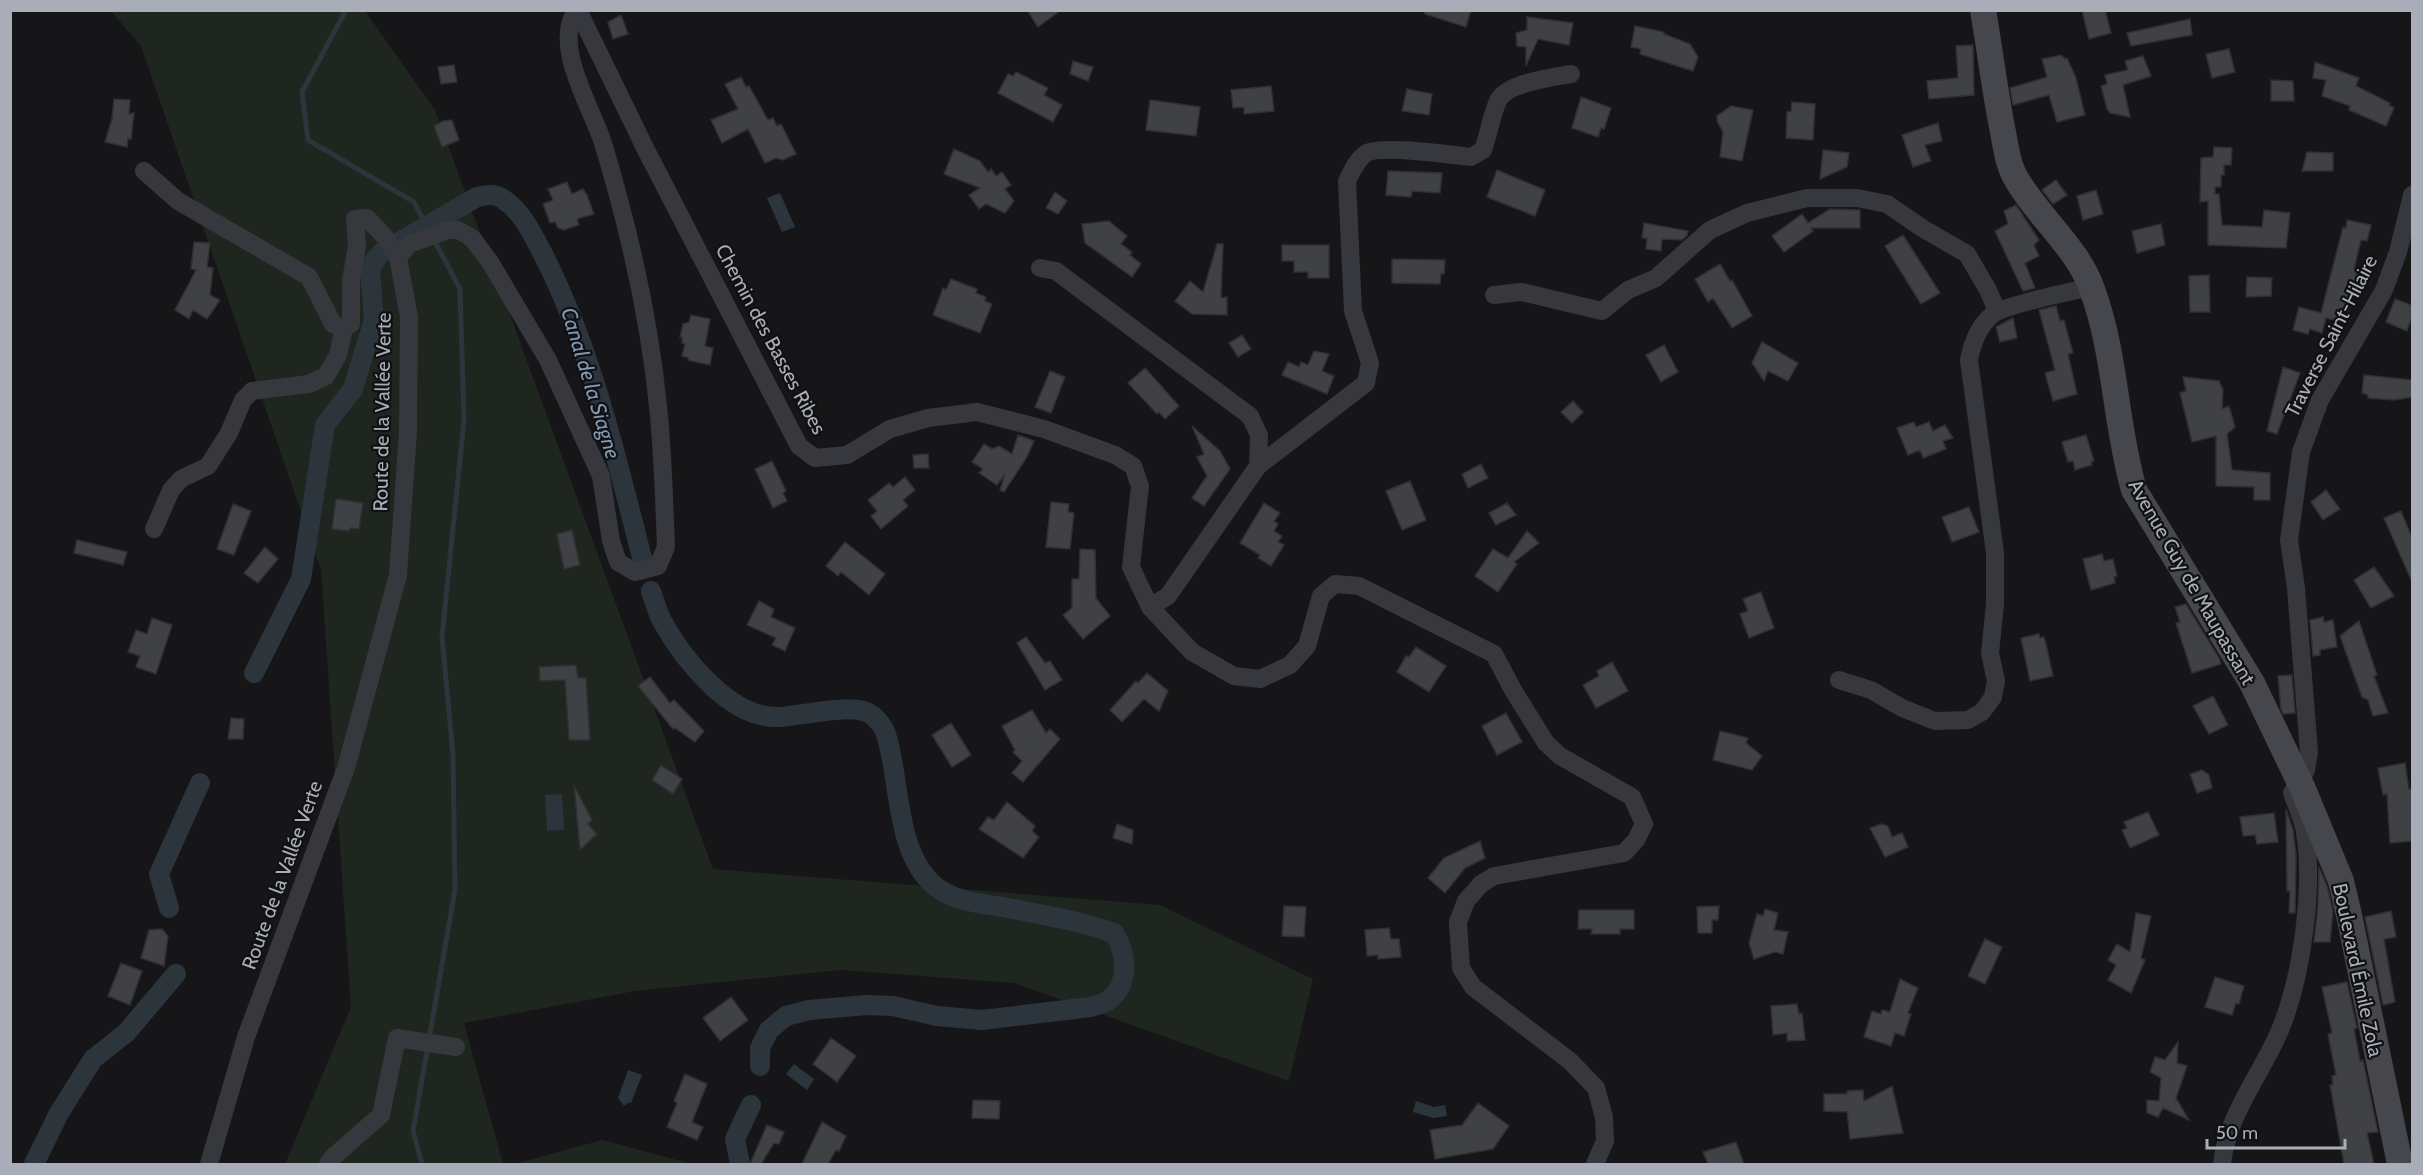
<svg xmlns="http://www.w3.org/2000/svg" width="2423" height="1175" viewBox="0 0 2423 1175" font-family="Cabin,sans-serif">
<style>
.green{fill:#1e261f}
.water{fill:#2c353c}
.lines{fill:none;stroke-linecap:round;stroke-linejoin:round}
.stream{stroke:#2c353c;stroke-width:5}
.canal{stroke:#2c353c;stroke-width:20}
.building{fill:#404145;stroke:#303034;stroke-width:1.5}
.street{stroke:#37383d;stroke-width:18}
.secondary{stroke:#45474d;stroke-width:26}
.labels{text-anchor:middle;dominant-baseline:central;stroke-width:4.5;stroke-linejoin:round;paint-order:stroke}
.street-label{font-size:20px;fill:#a8adb8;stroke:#111113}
.water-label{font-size:21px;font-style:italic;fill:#7f9bb3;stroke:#111113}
</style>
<rect width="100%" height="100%" fill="#161618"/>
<!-- green -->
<path class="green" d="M111 11H365L435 110 713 869 1160 905 1313 979 1289 1081 1014 983 841 970 635 991 464 1023 503 1164H285L351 1007 321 570 141 46Z
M602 1140 692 1164H515Z"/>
<!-- water -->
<path class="water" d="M780 193 795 227 782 232 767 198Z
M562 794 564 830 547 831 545 795Z
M794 1064 814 1079 807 1090 786 1074Z
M628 1070 642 1075 631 1103H628L624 1106 618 1098Z
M1416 1101 1434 1107 1445 1105 1447 1116 1433 1118 1413 1112Z"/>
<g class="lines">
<!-- stream -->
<path class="stream" d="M346 10 302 92 308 140 414 202 460 289 464 420 442 637 453 755 455 890 413 1131 422 1164"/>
<!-- canal -->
<path class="canal" d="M651 591C654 600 657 611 662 621 683 659 731 720 780 717 802 716 856 701 873 716 888 728 888 743 892 760 900 802 901 858 935 886 954 902 984 904 1008 908 1044 915 1080 921 1114 933 1127 954 1130 983 1109 1000 1104 1004 1096 1005 1091 1007L982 1020 937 1016 893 1006 867 1005 809 1010 786 1016 769 1030 760 1048V1066
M254 673 301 579 325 425 353 389 374 320 370 271 375 260 382 252 477 197C486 195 495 193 503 199 523 212 534 237 545 258 592 352 616 456 642 558
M169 908 159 874 200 783
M34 1164 59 1113 93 1059 126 1033 176 974
M740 1164 735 1139 751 1105"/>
</g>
<!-- building -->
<path class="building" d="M1027 10H1061L1038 27Z
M1425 10H1471L1466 27 1425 14Z
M2082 10H2105L2111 33 2089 39Z
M621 15 628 34 613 39 608 22Z
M1527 17 1573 23 1569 45 1538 39 1526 66V47L1517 46 1516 33 1527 30Z
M2190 19 2192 35 2131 46 2127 33Z
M1635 26 1664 32V34L1690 44 1698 57 1693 71 1640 54 1641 49 1631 47Z
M1973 45 1974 95 1929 99 1927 81 1958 78 1956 46Z
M2229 49 2235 72 2212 78 2206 54Z
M2061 55 2065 59 2067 58 2076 78 2085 115 2057 122 2049 95 2013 105 2010 88 2047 77 2042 59Z
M2143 56 2151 76 2123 85 2130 117 2110 113 2107 109 2101 86 2107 84 2105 75 2128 70 2125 61Z
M1073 61 1093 67 1088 81 1070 74Z
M2315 62 2359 78 2356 86 2390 103 2389 105 2394 108 2386 126 2349 110 2350 106 2322 96 2326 80 2313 78Z
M454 65 457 82 441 84 438 67Z
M1016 72 1048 88 1044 95 1062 105 1053 122 998 93 1008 74 1013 76Z
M741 77 746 87 749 86 768 120 773 118 777 126 781 124 796 154 783 160 776 158 765 163 748 129 722 143 711 120 738 109 725 84Z
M2271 80 2293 81 2294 101H2271Z
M1271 86 1274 111 1244 114V107L1233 108 1231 90Z
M1407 89 1432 94 1429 115 1402 111Z
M1581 97 1611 108 1604 129 1601 128 1598 137 1572 128Z
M114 99 130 100 129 114 134 113 131 139 128 138 127 147 105 142 112 119Z
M1150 100 1200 107 1196 136 1146 130Z
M1792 102 1815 104 1813 140 1786 138 1787 112 1791 111Z
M1731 106 1753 110 1742 161 1720 157 1723 132 1717 121V116Z
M452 120 459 140 442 147 434 126 443 121Z
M1938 123 1942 141 1925 145 1931 161 1913 167 1902 135Z
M2214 147 2232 148 2231 165H2224V175H2221V187H2215V194H2219L2222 225 2262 227 2264 210 2290 213 2286 248 2208 245V201L2200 202 2201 158 2213 157Z
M954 149 980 161 988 172 991 169 996 176 1002 172 1011 185 1005 189 1014 201 1005 213 986 204 979 209 969 195 980 188 944 174Z
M1823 150 1849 153 1847 167 1820 179Z
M2307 152 2333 153V171H2302Z
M1497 170 1545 190 1535 216 1487 197Z
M1388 171 1442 173 1440 193 1412 191 1411 197 1386 195Z
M2056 180 2067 195 2053 204 2042 190Z
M567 182 572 194 583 189 587 195 594 214 577 219 579 225 564 230 558 228 555 222 550 223 543 204 553 200 548 189Z
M2096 190 2103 214 2083 220 2077 196Z
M1055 192 1067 201 1058 214 1046 208Z
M2016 205 2039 240 2034 245 2039 256 2025 263 2035 288 2023 291 1995 231 2008 224 2004 211Z
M1830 209 1860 210V228H1811L1813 231 1784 252 1772 236 1802 214 1808 223Z
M2347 220 2371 225 2367 241 2361 240 2354 269 2358 270 2345 323 2326 318 2322 333 2310 329 2308 334 2293 330 2299 307 2321 313 2343 227 2346 228Z
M1109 221 1127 236 1121 244 1132 252 1130 255 1141 264 1132 277 1085 243 1082 224Z
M1644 223 1688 231 1687 235 1682 240 1662 239 1661 251 1646 249 1647 238H1642Z
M2161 224 2165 245 2137 253 2132 231Z
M1903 235 1940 293 1921 304 1885 246Z
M194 242 210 243 207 267 213 268 210 295 220 300 207 319 193 310 189 319 175 310 196 270 191 269Z
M1217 244H1223L1221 298 1227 297V315L1192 314 1175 301 1190 281 1203 292Z
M1282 245H1329V278H1308V272H1294V261H1282Z
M1392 259 1445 260 1444 274H1441L1440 284 1392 283Z
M1720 264 1730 281 1732 280 1752 316 1732 328 1713 298 1708 302 1695 279Z
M2209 275 2210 312H2190L2189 276Z
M2247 277 2272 278 2271 296 2246 297Z
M951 279 977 289 976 293 986 297 985 301 992 304 980 333 933 315 943 288 946 290Z
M2395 299 2411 305 2412 316 2407 331 2386 322Z
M2056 306 2060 321 2064 320 2073 353 2068 354 2077 394 2053 401 2045 373 2055 370 2039 310Z
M691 315 710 319 705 346 713 348 710 365 688 360 689 358 682 356 685 344 682 343V337H680L683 324 689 322Z
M2013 318 2017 338 2000 342 1996 327Z
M1242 335 1251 349 1238 357 1229 343Z
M1762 342 1798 363 1788 381 1768 371 1764 381 1752 363Z
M1664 345 1678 372 1661 382 1646 355Z
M1314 351 1329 354 1322 371 1334 376 1327 394 1282 375 1288 362 1299 367 1301 362 1308 365Z
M2283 367 2300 373 2277 434 2267 431Z
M1145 368 1179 406 1165 419 1159 412 1157 414 1128 383Z
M1050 371 1065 377 1051 413 1035 407Z
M2364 375 2412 380V397L2394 400 2368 398V395L2362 393Z
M2183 377 2219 381 2223 390 2222 409 2229 406 2235 427 2227 434 2232 470 2270 473V500H2254V487L2216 486V436L2192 442 2180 393 2186 391Z
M1573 401 1583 412 1572 423 1561 412Z
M1914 422 1916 427 1929 422 1933 431 1945 425 1953 438 1943 441 1946 449 1923 458 1920 450 1908 455 1897 428Z
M1192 426 1220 451 1230 469 1204 506 1192 498 1207 476 1197 457 1204 454Z
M1018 435 1034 441 1027 457 1004 492 1000 490 1005 474 997 485 979 473 983 469 972 462 984 444 992 449 999 446 1012 454Z
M2086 435 2094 461 2091 462 2092 465 2075 470 2073 461 2068 462 2062 442Z
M928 454 929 468H914L913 455Z
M772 461 786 491 783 493 787 501 773 508 755 469Z
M1481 464 1488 478 1468 488 1462 474Z
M905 477 915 490 903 500 908 506 881 529 871 516 877 511 868 500 889 483 893 487Z
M1410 481 1426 520 1402 530 1386 491Z
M2326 490 2340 509 2323 520 2311 502Z
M336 499 363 503 359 529 350 528 349 531 332 529Z
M1051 502 1069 504 1068 512 1074 513 1070 549 1046 547Z
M1264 503 1280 513 1274 521 1278 524 1274 531 1282 536 1278 542 1284 545 1271 566 1258 558 1260 555 1240 543Z
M1507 503 1516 515 1496 525 1489 513Z
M233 504 251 511 234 555 217 549Z
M1969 507 1979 532 1952 542 1942 517Z
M2401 511 2412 538V582L2384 518Z
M572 530 580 565 564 569 557 534Z
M1527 531 1539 543 1514 562 1517 564 1498 592 1475 576 1493 549 1508 558Z
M77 540 127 552 123 565 74 553Z
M845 542 885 574 869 595 841 572 838 576 826 566Z
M265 547 278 559 258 583 244 573Z
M1080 549 1095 550 1096 598 1110 616 1083 639 1063 615 1072 608V579H1079Z
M2102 554 2104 561 2113 559 2117 576 2114 577 2115 583 2091 590 2083 559Z
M2374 567 2394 596 2371 608 2354 580Z
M1761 592 1774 628 1749 638 1740 614 1748 611 1743 599Z
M759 601 774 609 771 617 795 628 785 651 772 645 776 638 747 625Z
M2186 604 2219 658 2221 664 2192 673 2176 623 2180 622 2175 607Z
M2323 617 2324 622 2333 620 2337 647 2320 650V655L2313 656 2310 620Z
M152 618 172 625 156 674 136 667 140 656 128 652 136 630 147 634Z
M2359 621 2377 675 2374 676 2388 713 2373 716 2368 700 2362 697 2340 636Z
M2039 634 2040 638 2044 637 2046 644 2053 676 2030 681 2021 638Z
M1026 637 1045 663 1050 661 1062 680 1045 690 1017 643Z
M1416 647 1446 666 1429 692 1397 672 1406 656 1409 657Z
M1612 662 1628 691 1596 708 1583 685 1599 676 1597 671Z
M576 665 578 678H586L590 740H569L565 680 540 681 539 667Z
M1147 673 1168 691 1159 711 1144 699 1122 722 1110 710 1136 681 1138 683Z
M2292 675 2295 713 2283 714 2281 709 2278 676Z
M650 677 670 703 674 700 704 731 695 742 675 728 673 729 638 686Z
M2213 696 2228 725 2209 734 2193 706Z
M1032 710 1046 733 1050 729 1060 739 1023 782 1012 773 1022 761 1013 752 1015 750 1002 726Z
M1506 713 1522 742 1497 755 1482 726Z
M231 718 244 719 243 739H228Z
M951 723 971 755 952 767 932 735Z
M1720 731 1748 738 1746 743 1762 756 1752 770 1713 760Z
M2405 763 2409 789H2412V841L2390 843 2387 794 2383 795 2378 768Z
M661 765 682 779 673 794 652 780Z
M2202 770 2209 775 2212 788 2197 793 2190 774Z
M574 785 592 820 588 824 597 834 580 850Z
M1007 802 1035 826 1032 831 1039 837 1023 858 979 829 988 817 994 820Z
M2286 809 2293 830 2296 855 2295 913H2289L2290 891H2287Z
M2148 812 2159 835 2130 848 2122 830 2127 828 2124 822Z
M2274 813 2278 842 2257 844 2255 835 2243 836 2240 817Z
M1117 824 1133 830 1132 844 1113 838Z
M1881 824 1888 826 1892 837 1902 833 1908 847 1885 857 1870 828Z
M1480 841 1485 858 1465 868 1445 893 1428 878 1444 858Z
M2319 867 2327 886 2333 911 2330 942H2314L2318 906Z
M1284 906 1306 907 1304 937 1282 936Z
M1719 906 1718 920H1712V933H1698L1697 907Z
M1765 909 1778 913 1774 930 1788 932 1783 954 1775 952 1754 959 1749 943 1752 932 1757 914 1763 916Z
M1579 910H1634V929H1620V934H1591L1592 929H1578Z
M2391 911 2396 937 2384 939 2395 1002 2383 1005 2365 917Z
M2136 913 2151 916 2141 958 2145 960 2131 993 2108 980 2116 965 2108 960 2117 944 2130 952Z
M1389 928 1391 939H1399L1401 957 1378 959V955L1367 956 1365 930Z
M162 929 168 936 164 966 141 958 149 930Z
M1985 939 2002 947 1985 984 1968 976Z
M121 963 142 971 130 1005 108 996Z
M2215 977 2244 986 2239 1004 2236 1003 2232 1015 2205 1007Z
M1900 979 1918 988 1908 1013 1911 1014 1904 1036 1895 1033 1891 1046 1864 1037 1872 1011 1881 1014 1882 1010 1890 1012Z
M2347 982 2357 1028 2354 1029 2360 1061 2363 1060 2378 1132 2367 1133 2374 1164H2344L2330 1085H2333L2332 1076 2336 1075 2328 1034 2332 1033 2322 987Z
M731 997 748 1020 720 1041 703 1018Z
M1797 1004 1799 1014 1802 1013 1805 1040 1787 1041V1033L1773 1035 1771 1006Z
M831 1038 856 1056 837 1082 813 1064Z
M2178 1042 2177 1063 2187 1066 2176 1098 2189 1120 2163 1108 2158 1117 2147 1113V1100L2159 1101 2161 1078 2150 1072 2155 1057 2165 1060Z
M685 1074 707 1084 692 1122 703 1127 697 1140 667 1127 677 1103 674 1101Z
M1892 1086 1903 1133 1850 1139 1847 1112 1824 1111V1094H1847V1091L1863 1090 1864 1101Z
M973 1100 1000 1101 999 1119 972 1118Z
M1478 1103 1509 1126 1493 1149 1435 1159 1430 1130 1462 1125Z
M822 1122 846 1136 839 1151 836 1150 828 1164H802Z
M767 1125 784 1132 779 1144 774 1143 761 1164H750Z
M1736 1142 1744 1164H1708L1703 1152Z"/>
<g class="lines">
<!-- street -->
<path class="street" d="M578 10 645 148 799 446 815 458 847 455 890 429 928 418 977 412 1044 429 1115 455 1133 466 1140 486 1131 567 1150 607 1192 652 1234 676 1260 679 1290 665 1307 646 1321 596 1335 584 1359 586 1494 654 1513 690 1546 743 1560 756 1632 797 1644 824 1636 840 1624 853 1494 876 1481 884 1466 901 1458 922 1461 968 1473 987 1570 1061 1596 1088 1604 1117 1605 1141 1595 1164
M144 171 178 201 309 277 333 324 344 328 351 324V280L357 246 355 219 367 218 385 237 398 258
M1040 268 1056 271 1250 416 1259 435 1258 466 1168 596 1150 607
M1494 295 1522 292 1602 311 1628 290 1656 278 1710 230 1747 213 1807 198H1857L1887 204 1922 228 1967 254 1988 290 1997 311
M1258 466 1366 383 1370 363 1353 311 1347 181C1352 171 1356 161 1365 154 1378 144 1451 155 1471 157L1483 150C1489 134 1491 116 1498 101 1506 83 1553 77 1571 74
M154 529 171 490 181 479 208 466 229 433 243 400 252 391 309 384 326 376 338 355 344 328
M1839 680 1871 690 1902 708 1935 721 1968 720 1982 712 1993 697 1996 681 1990 653 1995 604V553L1969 360C1972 344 1979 326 1992 315 2004 305 2073 291 2092 287
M209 1164 246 1037 346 768 398 575 408 431 409 317 398 258 409 244 448 230H458L472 238 490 262 548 360 601 476 611 541 618 562 635 572 658 566 666 547C664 500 663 452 658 406 649 316 629 229 603 143 592 108 551 44 577 10
M328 1164 333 1157 381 1115 397 1038 456 1047
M2222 1164C2227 1115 2261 1075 2280 1030 2302 977 2314 888 2305 832 2303 819 2296 805 2292 793L2306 770 2309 752 2296 588 2289 540 2301 452 2320 400 2384 290 2398 252 2412 195"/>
<!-- secondary -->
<path class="secondary" d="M1983 10C1990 51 1995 92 2003 132 2006 148 2008 166 2017 180 2039 218 2077 247 2092 289 2116 354 2115 424 2134 490L2252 683 2303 789 2341 881 2349 915 2400 1164"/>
</g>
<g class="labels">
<!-- street labels -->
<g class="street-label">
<text transform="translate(2331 336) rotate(-63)">Traverse Saint-Hilaire</text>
<text transform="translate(771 339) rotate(62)">Chemin des Basses Ribes</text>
<text transform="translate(382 412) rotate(-89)">Route de la Vallée Verte</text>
<text transform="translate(2192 582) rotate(60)">Avenue Guy de Maupassant</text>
<text transform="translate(282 875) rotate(-70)">Route de la Vallée Verte</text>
<text transform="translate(2358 970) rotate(78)">Boulevard Émile Zola</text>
</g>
<!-- water labels -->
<g class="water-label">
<text transform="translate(591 383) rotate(73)">Canal de la Siagne</text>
</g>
</g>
<!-- border -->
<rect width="2423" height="1175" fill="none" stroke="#a8adb8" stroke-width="24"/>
<!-- scale -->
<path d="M2207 1139v9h138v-9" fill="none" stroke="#a8adb8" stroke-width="3"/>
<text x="2216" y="1139" font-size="18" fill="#a8adb8" stroke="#111113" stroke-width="4.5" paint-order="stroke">50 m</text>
</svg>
